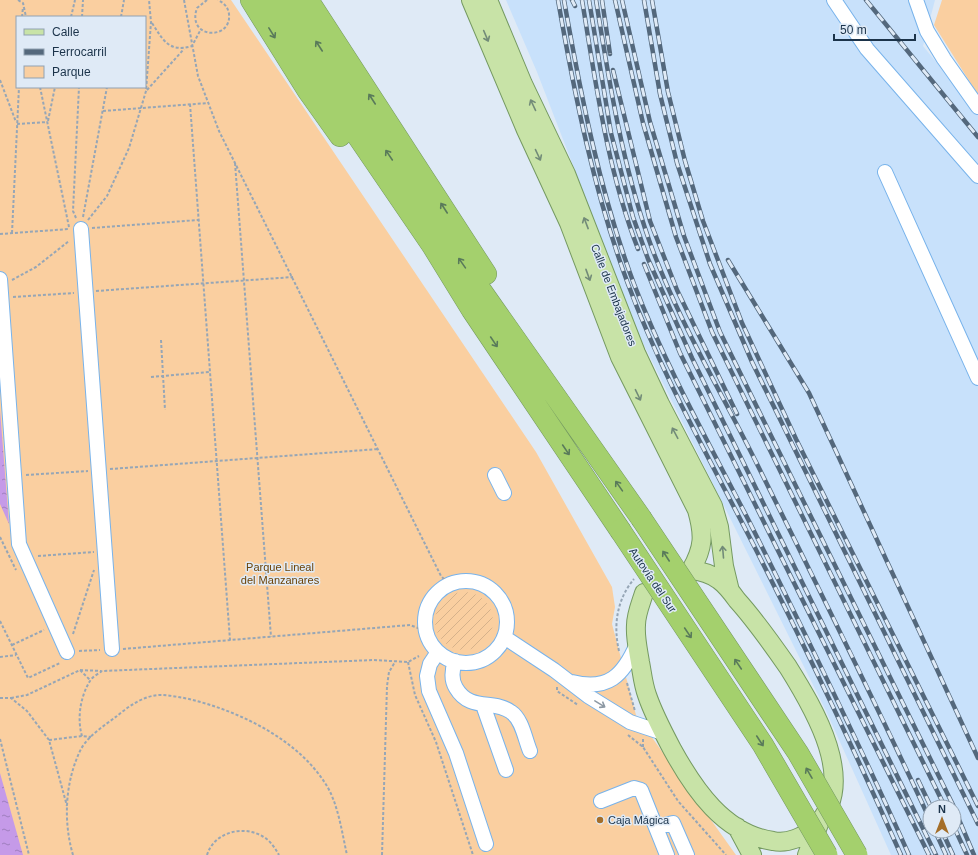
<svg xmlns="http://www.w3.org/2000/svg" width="978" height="855" viewBox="0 0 978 855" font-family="Arial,sans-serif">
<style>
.built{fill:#c8e1fb;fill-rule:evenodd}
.park{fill:#facfa0;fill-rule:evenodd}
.garden{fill:url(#garden-furrows)}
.water{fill:url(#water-ripples)}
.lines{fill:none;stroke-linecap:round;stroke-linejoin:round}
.minor-casing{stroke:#78b3eb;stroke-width:16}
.major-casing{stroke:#749961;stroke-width:20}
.highway-casing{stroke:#749961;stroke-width:22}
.path{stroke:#96a6b6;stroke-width:2;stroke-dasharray:3 2;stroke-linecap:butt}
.minor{stroke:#fff;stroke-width:14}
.major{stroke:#c8e3a7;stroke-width:18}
.highway{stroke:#a4d06d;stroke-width:21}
.rail-casing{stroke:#54687c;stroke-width:4.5}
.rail{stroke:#dfeaf6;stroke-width:3;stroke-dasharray:9;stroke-linecap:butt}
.highway-bridge-casing{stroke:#749961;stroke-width:22;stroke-linecap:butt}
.highway-bridge{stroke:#a4d06d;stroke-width:21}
.oneway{stroke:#597a5a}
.oneway2{stroke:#728b78}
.oneway3{stroke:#8d99a4}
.poi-dot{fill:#a46e29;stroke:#dfeaf6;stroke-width:1.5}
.labels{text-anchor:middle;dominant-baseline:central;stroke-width:3;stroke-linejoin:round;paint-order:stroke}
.street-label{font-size:11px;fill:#1b334a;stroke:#dfeaf6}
.park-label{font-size:11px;fill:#6c4307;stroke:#dfeaf6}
.poi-label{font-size:11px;fill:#1b334a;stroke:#dfeaf6;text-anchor:start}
</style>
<defs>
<pattern id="garden-furrows" width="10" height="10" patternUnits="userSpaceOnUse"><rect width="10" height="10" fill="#facfa0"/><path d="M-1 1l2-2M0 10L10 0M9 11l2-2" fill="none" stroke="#d6b28b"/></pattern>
<pattern id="water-ripples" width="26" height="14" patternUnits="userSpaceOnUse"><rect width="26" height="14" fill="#c59ae8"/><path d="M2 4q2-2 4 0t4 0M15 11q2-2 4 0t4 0" fill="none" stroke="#9f7ebe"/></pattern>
</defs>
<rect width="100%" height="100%" fill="#dfeaf6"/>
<!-- built -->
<path class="built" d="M506 0H935L923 46 978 113V855H891L826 711 637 331 537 72ZM930 807H954V831H930Z"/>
<!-- park -->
<path class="park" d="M0 0H231L536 452 612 587 615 607 612 624 636 715 736 855H0ZM17 17H145V87H17Z
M942 0H978V95L934 25Z"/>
<!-- garden -->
<path class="garden" d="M435 621a29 29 0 1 1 58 0a29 29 0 1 1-58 0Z"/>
<!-- water -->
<path class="water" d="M0 410 9 524 0 504Z
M0 773 23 855H0Z"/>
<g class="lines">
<defs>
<path id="minor" d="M834 0 867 49 978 176
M916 0 927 31 944 59 978 107
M885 172 978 378
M81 229 112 649
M0 279 19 544 67 652
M495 475 504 493
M425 622a41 41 0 1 1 82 0a41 41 0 1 1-82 0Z
M504 637 554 670 588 696 630 722 663 733
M438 652 430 664 427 676 429 691 456 753 486 844
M455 661C452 670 451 680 456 688 470 712 494 699 511 712 522 719 525 739 530 751
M572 682C608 691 623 676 637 644
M483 705 506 770
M601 801 634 788 641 790 667 855
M656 827 673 823 687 855"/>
<path id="major" d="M471 0 526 130 569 223 620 357 697 510C704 535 704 547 691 570 702 571 711 574 719 580 726 585 732 593 737 600 756 621 772 644 788 667 813 707 860 784 815 826 804 837 788 844 773 841 724 834 694 789 672 749 663 732 653 713 647 695 643 684 642 672 640 662 638 650 635 637 636 625 636 614 641 603 644 593
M488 0 523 84 566 174 636 353 660 404 713 506 719 527 724 566 730 591
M737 827 752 855
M807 855 819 824"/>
<path id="highway" d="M251 0 308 91 340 136
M271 0 333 100 432 245 472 310 620 530
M289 0 374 133 461 262 641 518
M308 0 486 274"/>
</defs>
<!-- minor casing -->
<use href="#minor" class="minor-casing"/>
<!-- major casing -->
<use href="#major" class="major-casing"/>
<!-- highway casing -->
<use href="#highway" class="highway-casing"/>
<!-- path -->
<path class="path" d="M18 0 23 3 26 17
M184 0 198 76 219 131 441 576 449 584
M207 0 197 8C186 39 232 41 229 14 228 7 224 3 218 0
M22 17 23 7
M71 17 75 0
M82 17 83 0
M121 17 124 0
M152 23C163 40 169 53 192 46L201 29
M0 80 16 122
M40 87 69 227
M147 90 184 49
M190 104 230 640
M103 111 208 103
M48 121 55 87
M17 124 47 122
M235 163 271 637
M83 217 107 87
M76 218 73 211 79 87
M88 220 107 196 129 148 146 91 151 22 149 0
M92 228 198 220
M12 233 19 87
M0 234 69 229
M12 280 36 267 69 241
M96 291 293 277
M13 297 74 293
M161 340 165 410
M151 377 209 372
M110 469 378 449
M26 475 88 471
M0 537 16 570
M38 556 94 552
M0 621 28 678 60 663
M73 634 94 570
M12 645 44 630
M123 649 410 625 426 631
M79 651 100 650
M619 651C613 625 617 599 634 579
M0 657 16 655
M408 662 415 695 436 742 473 855
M80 670 101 671
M627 683 635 711
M557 687V691L578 705
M0 698H11L27 711 49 740 67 806
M11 698 27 695 80 670 90 680
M628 735 643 747 678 801 726 855
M82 736C77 719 80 697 90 681 92 677 98 674 102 671L374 660 408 662 419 656
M0 739 29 855
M49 740 82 736 91 737
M643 747V738
M73 855C63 821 65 781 81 749 88 736 105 725 117 716 129 706 143 696 159 695 169 695 179 697 189 699 239 711 297 739 325 783 338 802 342 833 347 855
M207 855C214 832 243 825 262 836 270 840 275 848 279 855
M382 855 387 686 389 672 395 662"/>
<!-- minor -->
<use href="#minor" class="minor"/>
<!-- major -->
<use href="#major" class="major"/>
<!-- highway -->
<use href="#highway" class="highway"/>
<defs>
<path id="rail" d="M558 0C575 97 594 192 628 284 661 373 708 456 751 540 804 644 854 749 901 855
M564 0C581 96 600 193 634 284 666 367 710 445 750 523 805 633 859 743 909 855
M572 0 575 6
M582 0C596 84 607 169 638 249
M589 0 611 133 633 217 648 259 692 358 936 855
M596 0C609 81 622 163 649 240 677 319 721 391 758 466 816 583 875 701 930 820
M602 0 610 54
M615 0 643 123 676 237 712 332 945 807
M622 0 650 122 684 236 720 332 954 807
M644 0 660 94 677 163 710 264 752 362 978 824
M652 0 668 92 685 161 703 221 742 323 796 439 978 806
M866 0 978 137
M613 70 650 221 677 290 737 414
M728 260 809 393 978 758
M644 264 680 353 929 855
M918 780 931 807
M954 808 974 855
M954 827 967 855
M935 831 946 855
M942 831 953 855"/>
</defs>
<!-- rail casing -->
<use href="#rail" class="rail-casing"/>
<!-- rail -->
<use href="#rail" class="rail"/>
<defs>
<path id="highway-bridge" d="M641 518 798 753 857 855
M620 530 763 745 827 855"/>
</defs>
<!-- highway-bridge casing -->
<use href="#highway-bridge" class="highway-bridge-casing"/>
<!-- highway-bridge -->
<use href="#highway-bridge" class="highway-bridge"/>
</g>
<!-- one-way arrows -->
<defs><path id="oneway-shaft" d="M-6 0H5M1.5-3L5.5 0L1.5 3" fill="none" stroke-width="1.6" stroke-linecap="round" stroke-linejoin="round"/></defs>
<g class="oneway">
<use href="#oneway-shaft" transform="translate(272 33) rotate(58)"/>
<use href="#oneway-shaft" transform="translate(319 46) rotate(-123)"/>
<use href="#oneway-shaft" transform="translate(372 99) rotate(-123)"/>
<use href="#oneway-shaft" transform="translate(389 155) rotate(-124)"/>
<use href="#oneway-shaft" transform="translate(444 208) rotate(-123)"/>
<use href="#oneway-shaft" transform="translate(462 263) rotate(-125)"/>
<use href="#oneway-shaft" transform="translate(494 342) rotate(56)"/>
<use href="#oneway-shaft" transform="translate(566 450) rotate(56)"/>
<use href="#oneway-shaft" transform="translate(619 486) rotate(-125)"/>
<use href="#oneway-shaft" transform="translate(666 556) rotate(-123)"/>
<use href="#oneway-shaft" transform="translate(688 633) rotate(56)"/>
<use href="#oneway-shaft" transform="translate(738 664) rotate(-124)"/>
<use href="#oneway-shaft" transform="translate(760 741) rotate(57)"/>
<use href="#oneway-shaft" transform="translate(809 773) rotate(-120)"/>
</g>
<g class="oneway2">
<use href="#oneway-shaft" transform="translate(486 36) rotate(67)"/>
<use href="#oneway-shaft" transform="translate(533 105) rotate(-115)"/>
<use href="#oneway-shaft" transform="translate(538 155) rotate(65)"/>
<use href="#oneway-shaft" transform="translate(586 223) rotate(-111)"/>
<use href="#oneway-shaft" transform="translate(588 275) rotate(70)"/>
<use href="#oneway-shaft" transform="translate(638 395) rotate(64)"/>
<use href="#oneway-shaft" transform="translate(675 433) rotate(-118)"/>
<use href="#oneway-shaft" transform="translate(723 552) rotate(-95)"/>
</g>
<use class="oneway3" href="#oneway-shaft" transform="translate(600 704) rotate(31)"/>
<!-- markers -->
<circle class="poi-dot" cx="600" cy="820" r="4"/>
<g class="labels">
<!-- street labels -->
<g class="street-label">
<text transform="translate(614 295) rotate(69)">Calle de Embajadores</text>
<text transform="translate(653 580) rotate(56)">Autovía del Sur</text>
</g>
<!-- park labels -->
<g class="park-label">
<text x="280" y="567">Parque Lineal<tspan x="280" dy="13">del Manzanares</tspan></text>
</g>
<!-- poi labels -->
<g class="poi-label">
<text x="608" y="820">Caja Mágica</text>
</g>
</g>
<!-- legend -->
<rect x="16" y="16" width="130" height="72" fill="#dfeaf6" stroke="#91a1b1"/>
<rect x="24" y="29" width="20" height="6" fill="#c8e3a7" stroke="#91a1b1"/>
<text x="52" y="36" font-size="12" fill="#1b334a">Calle</text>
<rect x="24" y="49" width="20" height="6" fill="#54687c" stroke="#91a1b1"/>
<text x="52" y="56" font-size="12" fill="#1b334a">Ferrocarril</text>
<rect x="24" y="66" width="20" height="12" fill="#facfa0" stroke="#91a1b1"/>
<text x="52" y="76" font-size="12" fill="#1b334a">Parque</text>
<!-- north arrow -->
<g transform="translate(942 819)"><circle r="19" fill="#dfeaf6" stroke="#91a1b1"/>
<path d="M0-3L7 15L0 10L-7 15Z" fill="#a46e29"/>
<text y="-6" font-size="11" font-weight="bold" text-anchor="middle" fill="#1b334a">N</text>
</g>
<!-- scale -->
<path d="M834 34v6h81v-6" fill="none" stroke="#1b334a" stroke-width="2"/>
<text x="840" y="34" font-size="12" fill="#1b334a" stroke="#dfeaf6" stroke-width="3" paint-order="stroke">50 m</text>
</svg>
